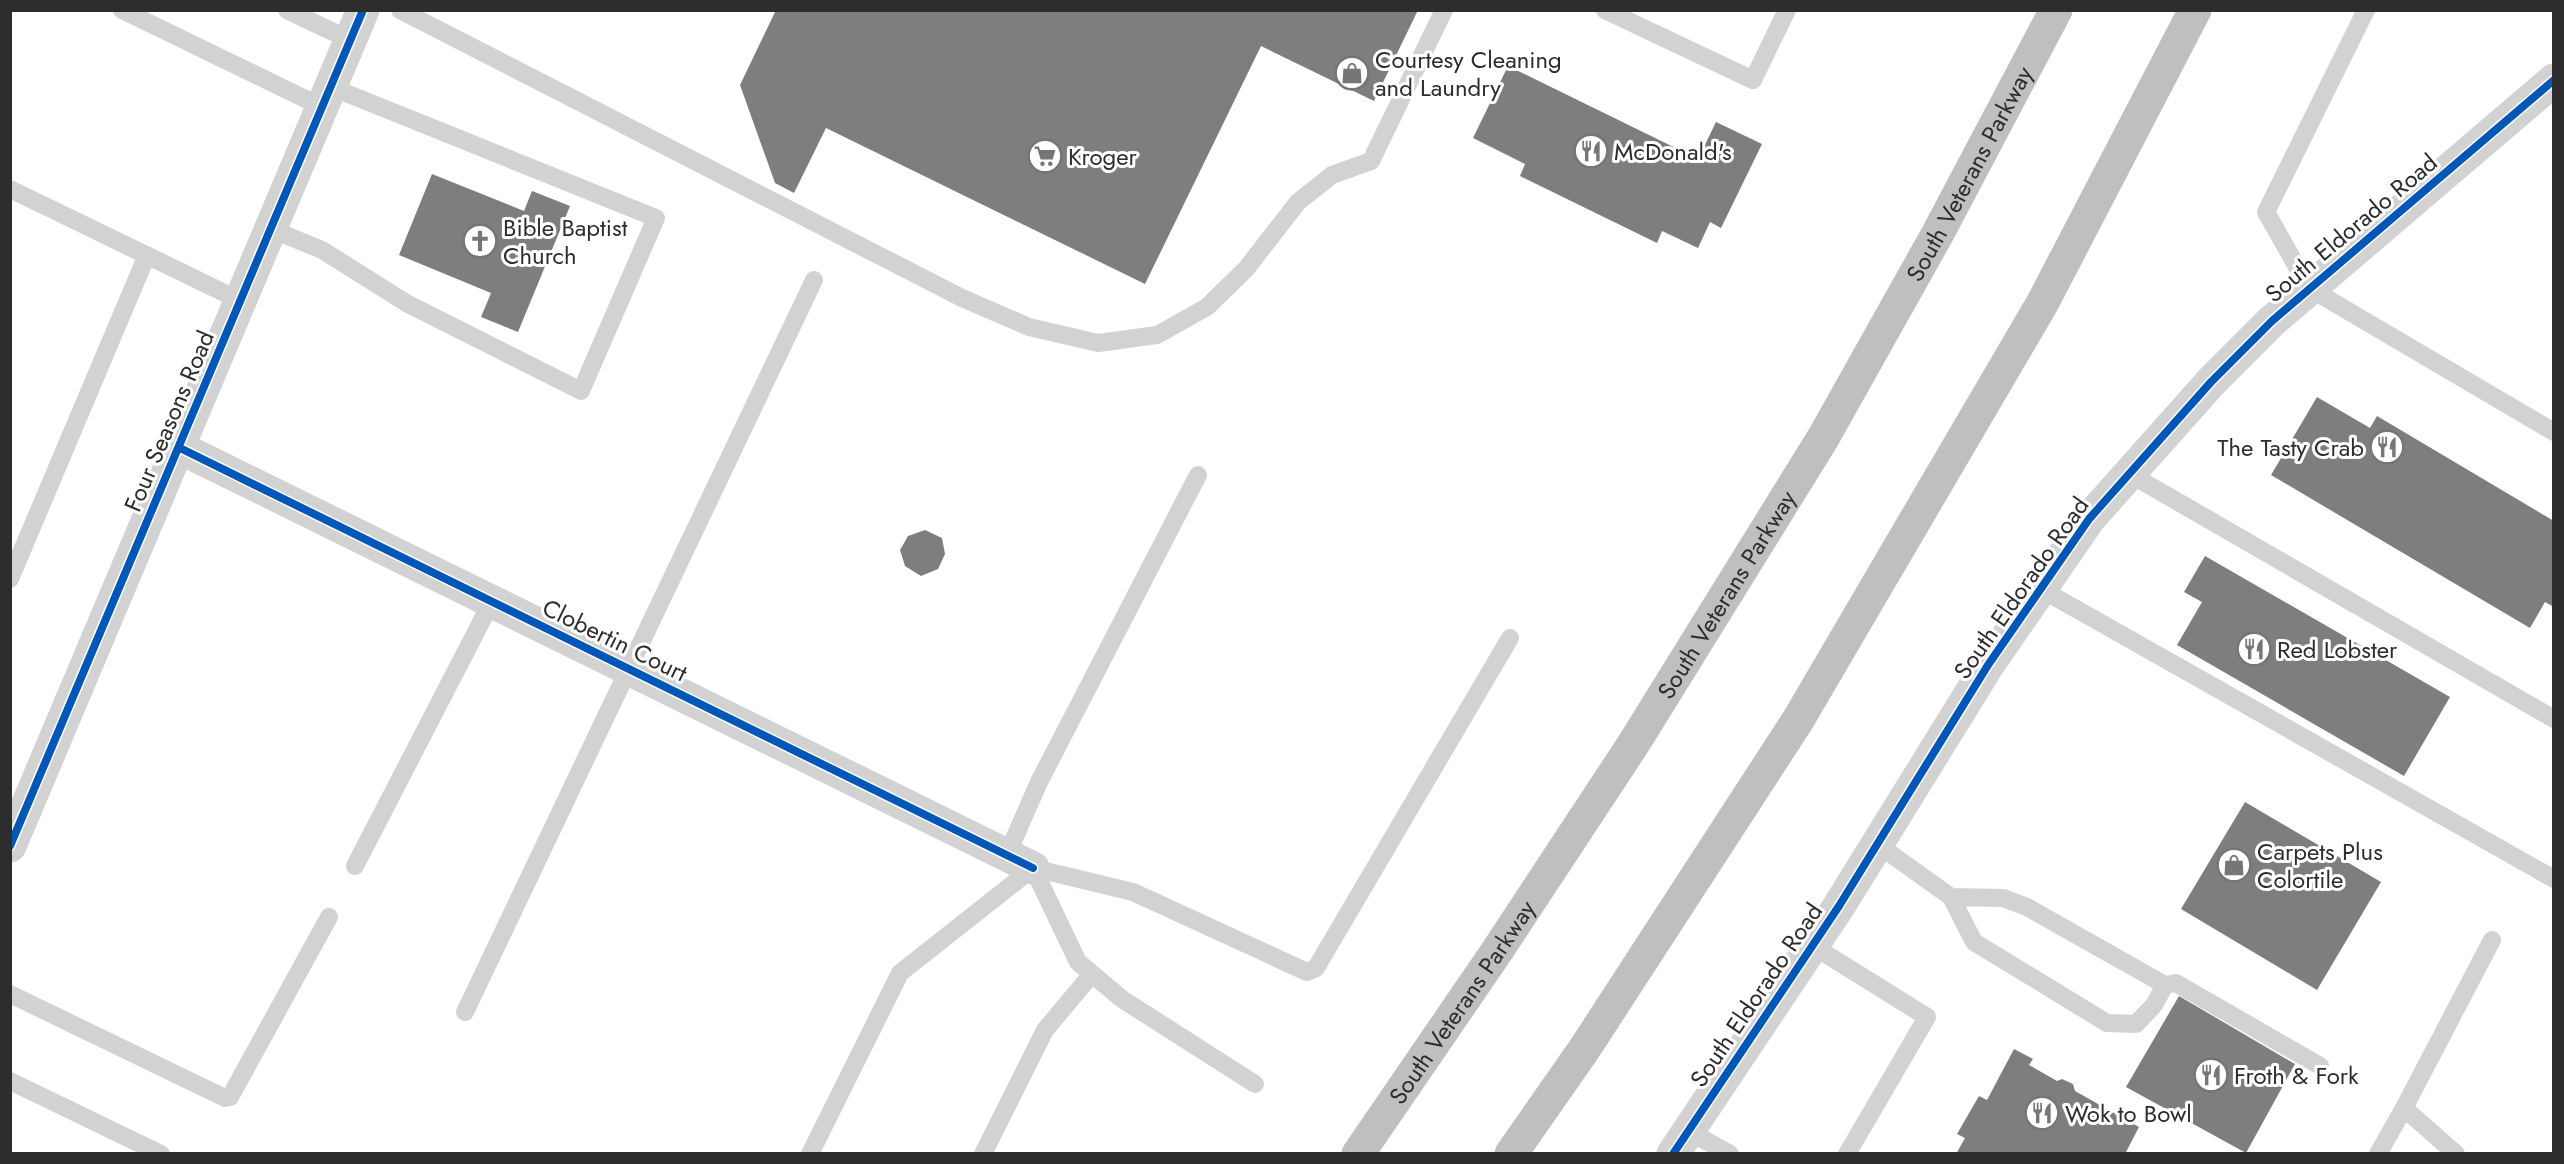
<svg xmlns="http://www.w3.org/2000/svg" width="2564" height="1164" viewBox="0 0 2564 1164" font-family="Jost,sans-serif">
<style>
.building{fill:#7e7e7e}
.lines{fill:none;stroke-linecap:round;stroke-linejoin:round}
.lane{stroke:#d2d2d2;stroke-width:18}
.street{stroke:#d2d2d2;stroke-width:33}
.highway{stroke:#bfbfbf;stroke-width:33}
.cycleway-casing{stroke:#fff;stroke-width:11}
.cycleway{stroke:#0057b8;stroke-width:8}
.labels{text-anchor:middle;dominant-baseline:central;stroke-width:6;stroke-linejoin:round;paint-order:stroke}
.poi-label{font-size:24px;fill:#2d2d2d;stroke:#fff;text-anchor:start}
.street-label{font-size:24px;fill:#2d2d2d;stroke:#fff}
</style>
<rect width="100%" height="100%" fill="#fff"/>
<!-- building -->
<path class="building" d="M776 10H1418L1374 101 1261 46 1145 284 826 128 794 193 775 183 740 85Z
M1508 66 1698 159 1716 122 1762 144 1721 228 1710 222 1698 248 1662 231 1657 243 1520 176 1525 164 1473 138Z
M432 174 524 211 532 191 570 206 518 332 481 317 491 293 399 255Z
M2317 397 2370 428 2377 416 2554 521V607L2545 602 2530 628 2271 475Z
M925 530 942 538 945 554 938 569 921 576 905 566 900 550 908 536Z
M2205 556 2450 697 2404 776 2177 645 2202 602 2184 592Z
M2245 802 2381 882 2317 990 2181 909Z
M2179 996 2295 1064 2246 1153 2126 1087Z
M2014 1049 2033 1059 2029 1065 2057 1081 2062 1079 2073 1084 2075 1091 2139 1127 2125 1154H1956L1965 1138 1957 1134 1979 1096 1987 1100Z"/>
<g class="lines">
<!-- lane -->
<path class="lane" d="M122 10 322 107
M287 10 350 40
M400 10 962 298 1029 327 1098 343 1157 335 1207 307 1246 269 1298 202 1332 175 1371 161 1444 10
M1605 10 1753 80 1787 10
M2366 10 2266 212 2309 288 2554 432
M10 189 241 301
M271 229 322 250 408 304 581 391 656 218 331 87
M2128 473 2554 719
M10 579 147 255
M2039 588 2554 879
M1877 844 1951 897 1974 942 2107 1023 2136 1024 2154 1005 2165 985 2027 907 2003 898 1951 897
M1007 855 1039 782 1198 475
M355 866 492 601
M1033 868 1133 892 1307 972 1316 968 1510 638
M1033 868 1078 962 1122 999 1255 1084
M1813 946 1927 1017 1847 1154
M2165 985 2176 983 2320 1066
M10 994 225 1098 230 1097 329 917
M465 1012 814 280
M10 1081 161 1154
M2404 1108 2492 940
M1688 1131 1730 1154
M810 1154 900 973 1033 868
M983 1154 1045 1030 1092 974
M2378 1154 2404 1108 2456 1154"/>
<!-- street -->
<path class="street" d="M180 448 1033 868
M10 846 363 10
M1673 1154 1839 906 1988 665 2089 519 2211 382 2272 321 2554 80"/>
<!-- highway -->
<g class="highway">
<path id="s1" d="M1358 1154 1495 954 1634 743 1823 438 1938 233 2056 10"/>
<path d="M1511 1154 1585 1048 1798 720 2043 302 2195 10"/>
</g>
<defs>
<path id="cycleway" d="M180 448 1033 868
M10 846 363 10
M1673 1154 1839 906 1988 665 2089 519 2211 382 2272 321 2554 80"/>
</defs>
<!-- cycleway casing -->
<use href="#cycleway" class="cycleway-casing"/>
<!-- cycleway -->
<use href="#cycleway" class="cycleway"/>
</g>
<!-- icons -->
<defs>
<symbol id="shop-ring" viewBox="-11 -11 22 22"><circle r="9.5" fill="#fff" stroke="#767676" stroke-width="1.5"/><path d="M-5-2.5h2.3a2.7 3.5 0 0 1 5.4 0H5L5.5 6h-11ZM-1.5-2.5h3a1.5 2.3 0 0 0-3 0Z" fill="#767676"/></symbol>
<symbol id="restaurant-ring" viewBox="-11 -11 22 22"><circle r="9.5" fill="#fff" stroke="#767676" stroke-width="1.5"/><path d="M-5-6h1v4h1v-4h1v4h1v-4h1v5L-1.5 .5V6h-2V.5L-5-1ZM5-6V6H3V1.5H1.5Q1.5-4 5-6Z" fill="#767676"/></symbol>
<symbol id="supermarket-ring" viewBox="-11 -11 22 22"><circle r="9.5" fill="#fff" stroke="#767676" stroke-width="1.5"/><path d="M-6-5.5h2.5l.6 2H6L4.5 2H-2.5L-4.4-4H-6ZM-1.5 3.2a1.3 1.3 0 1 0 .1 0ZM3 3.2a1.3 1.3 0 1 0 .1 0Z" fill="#767676"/></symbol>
<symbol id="church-ring" viewBox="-11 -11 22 22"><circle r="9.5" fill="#fff" stroke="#767676" stroke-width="1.5"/><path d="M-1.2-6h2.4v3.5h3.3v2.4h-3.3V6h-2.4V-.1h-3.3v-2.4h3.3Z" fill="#767676"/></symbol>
</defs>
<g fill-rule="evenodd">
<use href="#shop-ring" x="1333" y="54" width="38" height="38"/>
<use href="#restaurant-ring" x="1572" y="132" width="38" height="38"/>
<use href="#supermarket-ring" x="1026" y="137" width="38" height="38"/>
<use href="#church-ring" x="461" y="222" width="38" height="38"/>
<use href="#restaurant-ring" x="2368" y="428" width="38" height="38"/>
<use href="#restaurant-ring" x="2235" y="630" width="38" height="38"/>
<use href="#shop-ring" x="2215" y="846" width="38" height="38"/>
<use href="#restaurant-ring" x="2192" y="1056" width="38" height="38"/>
<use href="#restaurant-ring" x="2023" y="1094" width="38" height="38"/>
</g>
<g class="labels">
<!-- poi labels -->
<g class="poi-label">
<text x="1375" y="59">Courtesy Cleaning<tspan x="1375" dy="28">and Laundry</tspan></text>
<text x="1614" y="151">McDonald's</text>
<text x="1068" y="156">Kroger</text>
<text x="503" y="227">Bible Baptist<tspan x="503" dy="28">Church</tspan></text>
<text x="2364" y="447" text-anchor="end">The Tasty Crab</text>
<text x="2277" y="649">Red Lobster</text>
<text x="2257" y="851">Carpets Plus<tspan x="2257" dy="28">Colortile</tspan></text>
<text x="2234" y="1075">Froth &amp; Fork</text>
<text x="2065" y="1113">Wok to Bowl</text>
</g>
<!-- street labels -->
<g class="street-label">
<text stroke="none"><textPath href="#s1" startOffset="1156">South Veterans Parkway</textPath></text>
<text transform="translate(2351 228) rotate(-40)">South Eldorado Road</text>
<text transform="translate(169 421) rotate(-67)">Four Seasons Road</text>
<text transform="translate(2021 588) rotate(-55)">South Eldorado Road</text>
<text stroke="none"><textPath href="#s1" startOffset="670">South Veterans Parkway</textPath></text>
<text transform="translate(615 640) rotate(26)">Clobertin Court</text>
<text transform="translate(1756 995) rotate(-56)">South Eldorado Road</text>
<text stroke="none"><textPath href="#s1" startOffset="184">South Veterans Parkway</textPath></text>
</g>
</g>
<!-- border -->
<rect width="2564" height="1164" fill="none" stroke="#2d2d2d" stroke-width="24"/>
</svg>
